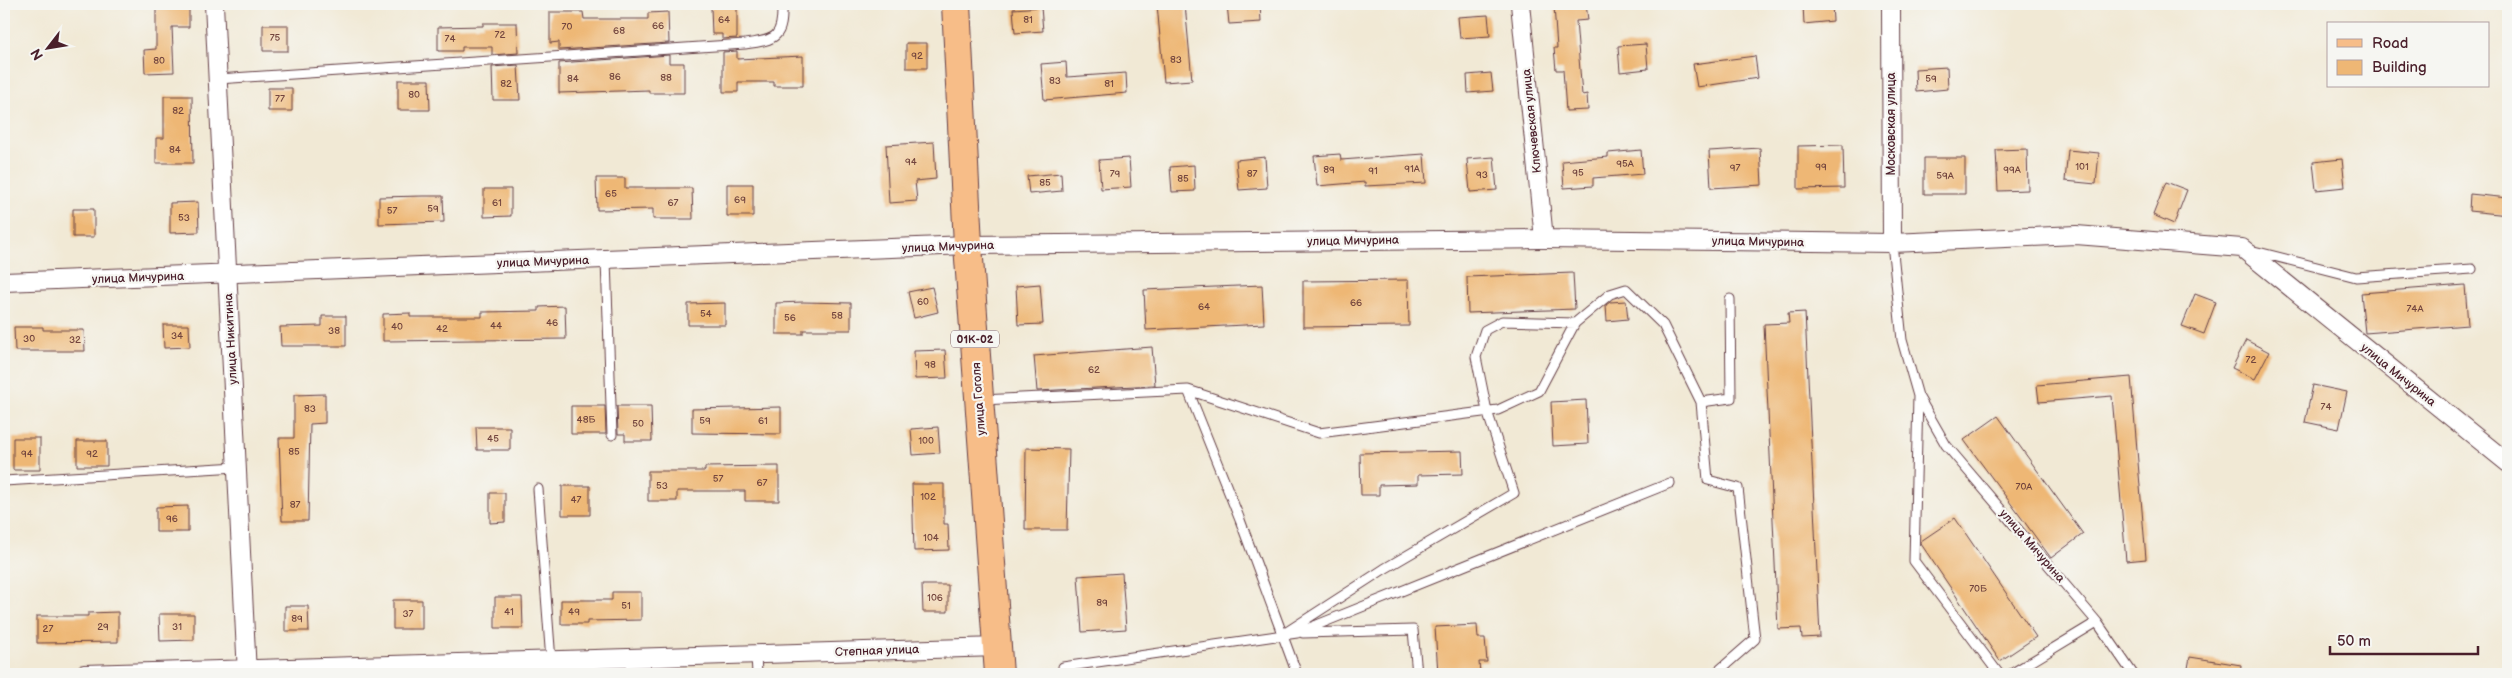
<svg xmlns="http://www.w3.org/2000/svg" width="2512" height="678" viewBox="0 0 2512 678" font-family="'Balsamiq Sans',sans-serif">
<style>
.building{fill:#eeb775}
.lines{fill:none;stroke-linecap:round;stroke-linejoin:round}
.lane-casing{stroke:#633d44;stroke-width:11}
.street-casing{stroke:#633d44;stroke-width:20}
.primary-casing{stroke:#633d44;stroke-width:30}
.lane{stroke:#fff;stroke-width:9}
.street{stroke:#fff;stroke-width:18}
.primary{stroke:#f7bd88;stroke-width:28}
.labels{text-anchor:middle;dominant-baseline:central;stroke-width:4.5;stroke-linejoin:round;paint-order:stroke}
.number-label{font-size:10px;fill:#73453e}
.shield{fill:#f6f6f2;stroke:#7e6067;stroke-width:1}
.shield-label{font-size:11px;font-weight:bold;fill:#4a1f2b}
.street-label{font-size:12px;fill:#4a1f2b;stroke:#f6f6f2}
</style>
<rect width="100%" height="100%" fill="#f6f6f2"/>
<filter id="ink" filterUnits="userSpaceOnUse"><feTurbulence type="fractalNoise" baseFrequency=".02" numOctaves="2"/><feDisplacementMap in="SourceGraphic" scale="10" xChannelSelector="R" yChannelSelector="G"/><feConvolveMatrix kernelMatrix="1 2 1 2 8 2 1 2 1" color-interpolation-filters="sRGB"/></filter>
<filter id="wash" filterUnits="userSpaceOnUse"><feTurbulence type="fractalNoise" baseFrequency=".0096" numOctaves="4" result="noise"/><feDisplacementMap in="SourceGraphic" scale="20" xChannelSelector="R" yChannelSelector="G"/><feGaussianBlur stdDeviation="1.12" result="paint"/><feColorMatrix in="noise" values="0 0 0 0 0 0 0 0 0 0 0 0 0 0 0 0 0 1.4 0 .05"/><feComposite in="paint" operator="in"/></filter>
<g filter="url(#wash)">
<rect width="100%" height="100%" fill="#f1e9d5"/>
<g id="blocks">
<!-- building -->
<path class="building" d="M156 4H189V27H172L174 72 145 73 144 50 156 49Z
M1157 4H1185L1192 80 1164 82Z
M1227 4H1260L1261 22 1229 24Z
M1586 4 1588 20 1576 21 1582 95 1587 94 1588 110 1566 111 1563 70H1556L1554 48H1557L1554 6Z
M1803 4H1832L1833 21 1804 24Z
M737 6V38L722 39V34H712L711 7Z
M1041 7 1043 31 1015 33 1013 9Z
M550 12H583L584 19H648V13L668 12 669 43 559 50V42L550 43Z
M1488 15 1490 36 1460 38 1458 17Z
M483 23H517L518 53 492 55V47H462V51H438V27L483 26Z
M263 25H288V51H263Z
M906 43H927V68H906Z
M1646 44 1648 69 1620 72 1618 46Z
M737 51V59L803 56V86H774V82H738V92H723V52Z
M669 55V63H684V93H649V90L559 93V63Z
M1755 56 1758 78 1697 87 1693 64Z
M1066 62 1067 77 1126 73 1127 93 1044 100 1041 64Z
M518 65 520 100H493L492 67Z
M1947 67 1948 89 1916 92 1915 69Z
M1491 73 1493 91 1468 93 1467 75Z
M398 80H429L430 110H398Z
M268 88H292V111H268Z
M164 96H192L193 163H156V138H164Z
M934 142 936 179 915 181 917 201 889 203 886 145Z
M1843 145 1844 188 1798 189V146Z
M1760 148 1762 185 1711 188 1709 151Z
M2027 149 2028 190 1998 191 1996 150Z
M1641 150 1643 174 1593 178V186L1564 188 1562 161 1608 157V153Z
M2068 150 2099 153 2096 184 2065 181Z
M1340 154 1341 160 1424 154 1426 183 1365 186V182L1317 186 1314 156Z
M1265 157 1267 188 1239 190 1236 160Z
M1494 157 1497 190 1470 192 1467 159Z
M1129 158 1131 187 1101 189 1099 160Z
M1924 158H1965V194H1924Z
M2342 159 2345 187 2316 190 2313 162Z
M1194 165 1195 191 1172 192 1170 167Z
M1061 173 1062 191 1029 194 1027 176Z
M596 178H625V188H692L693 219H653V209L597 210Z
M2166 182 2187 190 2174 224 2153 215Z
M727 184H753V216H727Z
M484 189H511V216L484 217Z
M2470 194 2508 198V215L2469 211Z
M423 196H443L444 222 379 224V197Z
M198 202 199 232 170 233V203Z
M73 209H94V237H73Z
M1573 273 1575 309 1468 313 1467 277Z
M1408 280 1409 326 1303 327V281Z
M1040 284 1043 324 1018 325 1016 286Z
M1262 285 1264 324 1146 330 1144 290Z
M2465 285 2468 325 2365 333 2361 293Z
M932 287 938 312 914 318 908 292Z
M2195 294 2216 302 2204 334 2182 326Z
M1626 301 1628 319 1607 321 1606 305 1610 302Z
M803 302 851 303V330H803V334H776V303Z
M725 303V325H688V304Z
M565 306 566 339 383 341V314L410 313V317H482V312L539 311V307Z
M1805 312 1820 637 1802 638 1801 628 1778 629 1764 324 1789 323 1788 313Z
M322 316H346V346H281L280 327 322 326Z
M163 325H189L190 347 164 348Z
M14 327H43V330H84L85 351H15Z
M2246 340 2269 352 2255 379 2232 368Z
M1152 347 1155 385 1037 391 1034 356Z
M945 350 947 378 915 379 914 351Z
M2131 377 2146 559 2126 561 2112 396 2039 402 2037 385Z
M2313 385 2347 392 2339 429 2305 422Z
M325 394V423L310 424 308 521H282L279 438H294V395Z
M1586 400 1588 444 1553 446 1551 402Z
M571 406H605L606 434H571Z
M617 406H651L652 441H625V434H618Z
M781 407V434L692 433V409Z
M1998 416 2083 534 2051 558 1964 440Z
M476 427H510V450H477Z
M938 427 940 453 913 455 911 429Z
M13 438H40V470H13Z
M77 441H107V466H77Z
M1026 448 1069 449 1067 530H1025Z
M1462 451 1463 474 1418 475V484L1379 485V495H1361L1360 453Z
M779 466V501H745V491H677V501H648V471H705V467Z
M912 484H944V524H948L949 550 914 551Z
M562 486H590V515H562Z
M490 493H505V522L490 523Z
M188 506V532H156V507Z
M1955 518 2036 637 2000 661 1921 544V541Z
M1122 573 1126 629 1082 632 1078 576Z
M922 585H948V612H923Z
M612 592H641V620L587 621V624H561V600H612Z
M495 597H522L523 628H495Z
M393 600H422V629H393Z
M285 606H308L309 631H285Z
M118 612V642L37 643V616H88V613Z
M159 614H194V640L160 641Z
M1477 625 1478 638H1485L1487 662H1479L1480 673 1438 674 1435 627Z
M2190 657 2241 665 2240 674H2187Z"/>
</g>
</g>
<g filter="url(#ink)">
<use href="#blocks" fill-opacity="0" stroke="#633d44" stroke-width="1"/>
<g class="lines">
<defs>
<path id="lane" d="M218 79 745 44C777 40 783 37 782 4
M1892 243 1902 340 1918 396 1946 445 2097 622 2133 674
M2250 250 2356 277 2472 269
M606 260 612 435
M1188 390 1319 433 1498 410 1539 391 1575 323 1610 294 1626 289 1663 325 1701 402
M1918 396 1914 561 1999 674
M981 400 1188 390 1240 520 1297 674
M4 481 237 467
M538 489 551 661
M1285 633 1384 569 1514 493 1487 411 1476 357 1485 330 1502 321 1575 323
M1303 633 1413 630 1417 674
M756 655 757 674
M1074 674 1063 667 1297 633 1670 483
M1715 674 1755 639 1738 488 1708 480 1701 402 1731 398 1730 299
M2011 674 2097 622"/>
<path id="street" d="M214 4 247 674
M1520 4 1544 239
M1891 4 1892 243
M4 282 968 245 1544 239 1892 243 2076 235 2242 248 2508 463
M84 674 998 647"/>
<path id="primary" d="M956 4 968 245 999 674"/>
</defs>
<!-- lane casing -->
<use href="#lane" class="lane-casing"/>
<!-- street casing -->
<use href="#street" class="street-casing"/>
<!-- primary casing -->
<use href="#primary" class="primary-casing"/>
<!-- lane -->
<use href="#lane" class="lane"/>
<!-- street -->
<use href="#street" class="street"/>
<!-- primary -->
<use href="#primary" class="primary"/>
</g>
</g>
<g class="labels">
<!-- number labels -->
<g class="number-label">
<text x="724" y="20">64</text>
<text x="1028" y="20">81</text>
<text x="658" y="26">66</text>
<text x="567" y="27">70</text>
<text x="619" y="31">68</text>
<text x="500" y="35">72</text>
<text x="275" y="38">75</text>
<text x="450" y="39">74</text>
<text x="917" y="56">92</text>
<text x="1176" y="60">83</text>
<text x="159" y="61">80</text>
<text x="615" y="77">86</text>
<text x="666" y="78">88</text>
<text x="573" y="79">84</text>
<text x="1931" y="79">59</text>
<text x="1055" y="81">83</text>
<text x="506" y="84">82</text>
<text x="1109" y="84">81</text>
<text x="414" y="95">80</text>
<text x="280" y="99">77</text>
<text x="178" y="111">82</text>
<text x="175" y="150">84</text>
<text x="911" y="162">94</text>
<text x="1625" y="164">95А</text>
<text x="1821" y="167">99</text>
<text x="2082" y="167">101</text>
<text x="1735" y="168">97</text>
<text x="1412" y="169">91А</text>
<text x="1329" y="170">89</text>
<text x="2012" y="170">99А</text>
<text x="1373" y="171">91</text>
<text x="1578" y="173">95</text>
<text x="1115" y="174">79</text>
<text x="1252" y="174">87</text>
<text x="1482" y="175">93</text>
<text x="1945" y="176">59А</text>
<text x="1183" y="179">85</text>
<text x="1045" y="183">85</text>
<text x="611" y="194">65</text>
<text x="740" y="200">69</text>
<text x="497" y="203">61</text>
<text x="673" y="203">67</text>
<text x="433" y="209">59</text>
<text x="392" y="211">57</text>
<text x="184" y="218">53</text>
<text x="923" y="302">60</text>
<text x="1356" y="303">66</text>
<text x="1204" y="307">64</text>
<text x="2415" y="309">74А</text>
<text x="706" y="314">54</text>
<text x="837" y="316">58</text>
<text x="790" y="318">56</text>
<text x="552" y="323">46</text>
<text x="496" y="326">44</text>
<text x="397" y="327">40</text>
<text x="442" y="329">42</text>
<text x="334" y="331">38</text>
<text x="177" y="336">34</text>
<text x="29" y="339">30</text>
<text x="75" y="340">32</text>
<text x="2251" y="360">72</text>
<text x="930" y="365">98</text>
<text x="1094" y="370">62</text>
<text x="2326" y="407">74</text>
<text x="310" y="409">83</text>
<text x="586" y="420">48Б</text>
<text x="705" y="421">59</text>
<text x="763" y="421">61</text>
<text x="638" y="424">50</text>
<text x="493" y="439">45</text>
<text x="926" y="441">100</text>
<text x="294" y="452">85</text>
<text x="27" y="454">94</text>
<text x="92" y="454">92</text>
<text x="718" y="479">57</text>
<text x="762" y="483">67</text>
<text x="662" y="486">53</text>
<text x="2024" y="487">70А</text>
<text x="928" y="497">102</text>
<text x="576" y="500">47</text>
<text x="295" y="505">87</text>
<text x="172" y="519">96</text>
<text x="931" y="538">104</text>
<text x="1978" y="589">70Б</text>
<text x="935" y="598">106</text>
<text x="1102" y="603">89</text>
<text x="626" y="606">51</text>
<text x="509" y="612">41</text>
<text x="574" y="612">49</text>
<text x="408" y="614">37</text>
<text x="297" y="619">89</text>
<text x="103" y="627">29</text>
<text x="177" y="627">31</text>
<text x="48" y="629">27</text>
</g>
<!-- shield labels -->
<rect class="shield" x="951" y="330.5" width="48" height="17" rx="4"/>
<g class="shield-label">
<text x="975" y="339">01К-02</text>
</g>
<!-- street labels -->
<g class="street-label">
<text transform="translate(1532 121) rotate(-96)">Ключевская улица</text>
<text transform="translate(1891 124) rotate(-90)">Московская улица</text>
<text transform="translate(1353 241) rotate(-1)">улица Мичурина</text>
<text transform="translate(1758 242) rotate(1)">улица Мичурина</text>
<text transform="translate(948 247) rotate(-2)">улица Мичурина</text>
<text transform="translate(543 262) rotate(-2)">улица Мичурина</text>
<text transform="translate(138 278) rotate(-2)">улица Мичурина</text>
<text transform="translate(231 339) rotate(-93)">улица Никитина</text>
<text transform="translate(2398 375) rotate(39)">улица Мичурина</text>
<text transform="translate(979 399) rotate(-94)">улица Гоголя</text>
<text transform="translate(2032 546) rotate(49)">улица Мичурина</text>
<text transform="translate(877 651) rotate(-2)">Степная улица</text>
</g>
</g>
<!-- margin -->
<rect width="2512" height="678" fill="none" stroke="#f6f6f2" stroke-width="20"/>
<!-- legend -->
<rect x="2327" y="22" width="162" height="65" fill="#f6f6f2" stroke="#b1a0a2"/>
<rect x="2337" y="39" width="25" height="8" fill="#f7bd88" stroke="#b1a0a2"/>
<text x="2372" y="48" font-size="15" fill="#4a1f2b">Road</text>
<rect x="2337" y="60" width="25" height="15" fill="#eeb775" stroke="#b1a0a2"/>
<text x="2372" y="72" font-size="15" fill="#4a1f2b">Building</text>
<!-- north arrow -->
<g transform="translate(48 48) rotate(239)" stroke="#f6f6f2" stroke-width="4" paint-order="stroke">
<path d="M0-4L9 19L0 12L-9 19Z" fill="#4a1f2b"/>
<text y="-8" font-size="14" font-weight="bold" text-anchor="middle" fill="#4a1f2b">N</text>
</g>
<!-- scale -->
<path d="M2330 646v8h148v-8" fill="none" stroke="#4a1f2b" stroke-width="2.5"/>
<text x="2337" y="646" font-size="15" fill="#4a1f2b" stroke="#f6f6f2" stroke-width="4" paint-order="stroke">50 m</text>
</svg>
